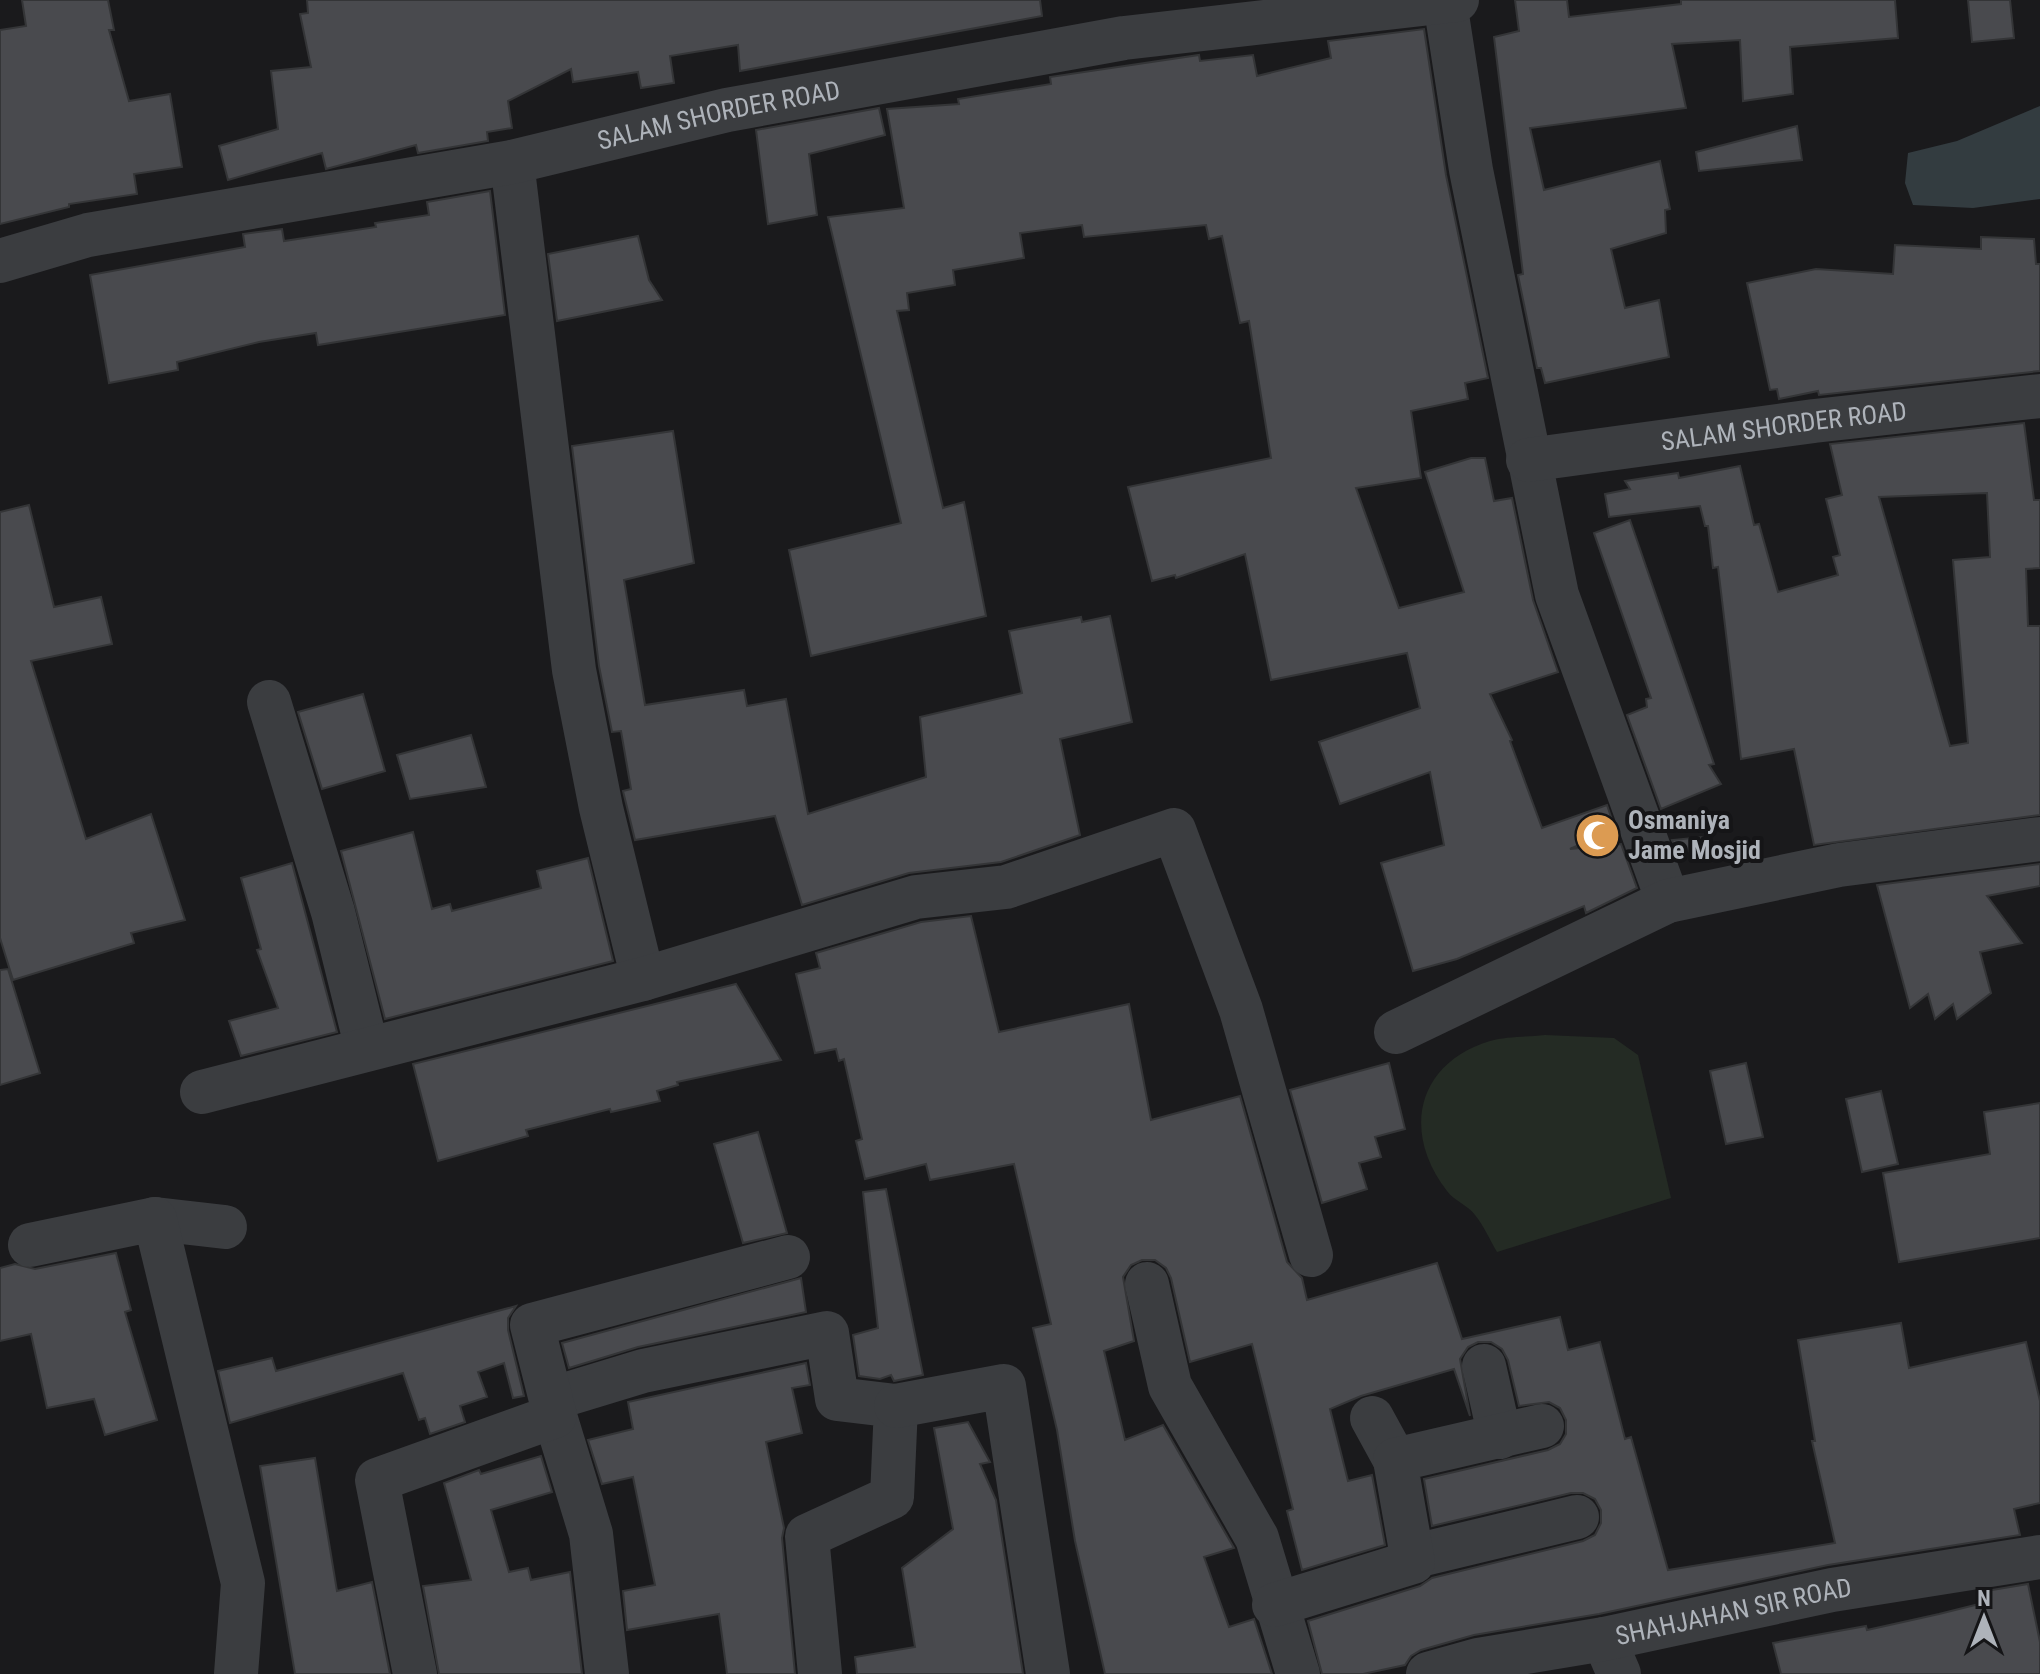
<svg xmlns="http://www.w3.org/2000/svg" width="2040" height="1674" viewBox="0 0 2040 1674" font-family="'Roboto Condensed',sans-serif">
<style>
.green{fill:#242b24}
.water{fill:#333c40}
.building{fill:#494a4e;stroke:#343537;stroke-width:2;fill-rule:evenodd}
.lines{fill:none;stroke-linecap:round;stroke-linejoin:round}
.minor{stroke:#3b3d40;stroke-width:44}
.labels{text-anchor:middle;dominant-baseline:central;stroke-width:8;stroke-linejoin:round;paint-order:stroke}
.street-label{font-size:26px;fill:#aeb3ba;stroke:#151517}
.poi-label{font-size:26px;font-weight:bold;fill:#aeb3ba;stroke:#151517;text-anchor:start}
</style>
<rect width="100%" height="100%" fill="#1a1a1c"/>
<!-- green -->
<path class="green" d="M1545 1035 1614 1038 1638 1055 1671 1198 1497 1252C1490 1240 1484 1226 1475 1215 1468 1205 1454 1201 1447 1191 1401 1132 1417 1063 1490 1041 1507 1036 1528 1037 1545 1035Z"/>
<!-- water -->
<path class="water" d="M2040 106V199L1973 208 1913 205 1905 183 1908 153 1957 141Z"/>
<!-- building -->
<path class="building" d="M22 0H108L114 30H109L129 101 170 94 182 167 134 174 137 194 69 204V207L0 224V30L26 26Z
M307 0H1040L1042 16 740 71 738 45 670 56 674 83 641 88 638 72 573 82 571 69 508 101 512 128 487 132 488 141 418 153 416 145 326 169 322 153 228 180 219 146 278 129 271 71 311 67 300 14 308 13Z
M1515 0H1567L1569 17 1681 4V0H1895L1898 38 1790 47 1793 94 1743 101 1740 40 1672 44 1686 108 1530 128 1544 190 1660 161 1670 209 1665 210 1666 233 1611 249 1625 308 1659 300 1669 357 1545 383 1541 368H1537L1518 275 1523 274 1494 37 1519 31Z
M1968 0H2010L2014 38 1972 42Z
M1424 29 1446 175 1488 378 1465 383 1468 399 1411 411 1421 478 1356 488 1399 608 1464 592 1425 472 1471 458H1485L1494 501 1512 498 1533 600 1558 672 1490 694 1512 740 1510 741 1542 828 1607 805 1615 829 1570 849 1621 844 1637 888 1586 913 1584 906 1457 959 1413 971 1381 863 1444 845 1430 772 1340 804 1319 742 1420 708 1407 653 1271 680 1245 554 1176 578 1175 575 1152 581 1128 487 1271 458 1249 321 1240 323 1222 236 1209 239 1206 225 1084 237 1082 225 1020 233 1024 258 953 270 955 285 907 293 909 310 897 311 943 508 964 502 986 616 811 656 789 550 901 523 828 217 904 208 887 109 959 104 958 99 1051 84 1050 77 1199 55 1200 61 1253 55 1257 76 1331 58 1328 41Z
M879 108 885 135 809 154 817 215 768 224 756 130Z
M1797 126 1802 160 1699 171 1696 152Z
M490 191 505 315 318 345 316 333 259 342 177 362 178 370 109 383 90 275 245 247 243 234 282 229 284 241 376 227 375 223 429 215 427 202Z
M638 236 649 280 662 300 557 321 548 254Z
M1981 237 2034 239 2036 264H2040V371L1819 395 1818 391 1779 399 1777 389 1770 390 1747 283 1816 269 1893 274 1895 245 1981 249Z
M2024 423 2034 500H2040V568L2026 569 2028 626H2040V815L1814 845 1794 749 1741 759 1718 567 1713 568 1708 526H1705L1700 506 1609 517 1605 494 1630 489 1625 481 1678 473 1679 478 1740 466 1754 525 1759 524 1778 592 1838 575 1833 557 1840 555 1826 499 1842 495 1830 444ZM1987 493 1990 557 1953 560 1968 743 1950 746 1879 497Z
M673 431 694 563 624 580 645 705 744 690 747 706 786 699 808 814 926 777 920 717 1022 693 1009 631 1081 617 1082 622 1110 616 1132 722 1060 739 1080 835 1001 862 909 873 802 905 775 816 635 840 623 791 631 789 621 731 612 732 599 666 572 446Z
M29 505 54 607 101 597 112 644 31 661 86 839 151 814 185 920 131 933 134 943 13 980 0 938V512Z
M1630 520 1714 764 1709 765 1721 784 1661 809 1627 715 1647 707 1646 699 1651 698 1594 533Z
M363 694 385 771 322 789 298 712Z
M471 735 486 787 410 799 397 755Z
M413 832 432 909 450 904 452 911 541 888 537 871 588 858 613 961 385 1019 341 851Z
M1703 837 1705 845 1678 855 1672 840Z
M292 863 337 1032 241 1056 229 1021 278 1008 257 950 261 949 241 878Z
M2040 864V886L1987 896 2022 943 1980 952 1991 993 1957 1019 1953 1004 1935 1019 1928 994 1910 1008 1877 885Z
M971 916 999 1032 1129 1004 1151 1120 1240 1096 1287 1262 1302 1278 1307 1300 1437 1263 1462 1339 1560 1317 1568 1350 1600 1342 1625 1439 1631 1437 1668 1570 1835 1543 1812 1441H1815L1798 1340 1901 1323 1909 1368 2026 1342 2040 1401V1503L2014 1509 2020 1535 1828 1565 1599 1614 1474 1635 1421 1650 1411 1656 1405 1665 1363 1674H1322L1308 1621 1420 1586 1432 1578 1583 1541 1595 1535 1601 1523V1510L1595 1499 1583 1493H1571L1432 1526 1424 1479 1548 1450 1560 1444 1566 1434V1420L1560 1408 1549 1402 1519 1406 1508 1360 1502 1349 1491 1342H1478L1468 1347 1460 1359 1470 1416 1454 1369 1361 1396 1330 1409 1348 1481 1372 1475 1385 1545 1302 1570 1287 1511 1293 1509 1252 1344 1190 1362 1171 1278 1166 1268 1155 1260H1142L1131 1265 1123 1277 1134 1341 1104 1351 1125 1440 1163 1425 1234 1548 1204 1557 1229 1627 1254 1619 1272 1674H1105L1075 1541 1057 1430 1033 1328 1051 1324 1014 1164 930 1180 926 1164 865 1179 856 1141 862 1139 844 1059 839 1061 836 1049 815 1053 796 974 820 968 816 953 921 922Z
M8 969 40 1073 0 1085V970Z
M736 984 781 1060 677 1082 678 1085 657 1091 660 1101 611 1112 610 1109 526 1130 528 1136 438 1161 413 1064Z
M1389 1063 1405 1129 1375 1137 1381 1157 1359 1163 1367 1189 1322 1203 1290 1090Z
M1746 1063 1763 1137 1726 1144 1710 1071Z
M1881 1091 1898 1164 1862 1172 1846 1099Z
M2040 1103V1238L1899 1262 1883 1173 1990 1154 1984 1112Z
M758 1132 787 1233 743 1243 714 1144Z
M886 1189 923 1375 894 1381 891 1375 880 1379 859 1376 853 1335 878 1328 863 1192Z
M116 1253 131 1310 125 1312 157 1420 105 1435 94 1399 47 1408 31 1334 0 1341V1268L15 1264 35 1269Z
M801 1278 806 1312 638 1347 569 1368 562 1343Z
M516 1306 508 1318V1330L524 1396 513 1398 504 1363 478 1372 487 1397 460 1406 465 1422 430 1434 425 1418 419 1420 403 1373 230 1423 218 1371 272 1358 276 1371Z
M806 1363 810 1385 792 1388 802 1433 766 1442 784 1528 782 1538 795 1674H727L719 1614 627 1630 623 1591 655 1585 633 1477 602 1484 588 1440 633 1429 628 1402Z
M968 1422 990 1462 980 1464 996 1500 1023 1674H857L855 1657 915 1647 902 1568 953 1529 934 1428Z
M541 1456 552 1492 491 1510 509 1572 528 1568 531 1580 570 1572 582 1674H439L423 1586 471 1580 444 1483 479 1470 481 1474Z
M315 1458 337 1591 372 1582 390 1674H295L260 1466Z
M2028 1584 2040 1642V1674H1781L1773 1643 1866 1626 1867 1630 1939 1614 1983 1603 1980 1592Z"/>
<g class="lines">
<!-- minor -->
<g class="minor">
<path d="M1445 2 1471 170 1557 595 1668 901"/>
<path d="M512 162 574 670 601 808 643 979"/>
<path id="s1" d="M0 261 88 235 512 162 727 110 1124 38 1457 0"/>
<path id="s2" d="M1528 460 1814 421 2040 396"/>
<path d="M269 702 333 912 367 1049"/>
<path d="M1396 1032 1668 901 1839 865 2040 839"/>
<path d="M202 1092 643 979 916 897 1006 887 1174 830 1241 1010 1311 1255"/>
<path d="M155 1219 225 1227"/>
<path d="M30 1245 155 1219 243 1583 236 1674"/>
<path d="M1147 1284 1170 1386 1257 1538 1298 1674"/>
<path d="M1484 1366 1500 1437"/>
<path d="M551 1399 643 1371 827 1333 837 1399 896 1406 892 1497 807 1536 820 1674"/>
<path d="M896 1406 1004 1386 1048 1674"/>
<path d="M555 1416 591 1534 607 1674"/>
<path d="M1372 1418 1395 1460"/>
<path d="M1411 1557 1577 1517"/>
<path d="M1274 1605 1413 1562 1395 1460 1542 1426"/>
<path d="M1604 1639 1619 1674"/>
<path d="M415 1674 377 1480 555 1416 532 1325 788 1257"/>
<path id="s3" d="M1428 1674 1478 1660 1604 1639 1832 1590 2040 1557"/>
</g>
</g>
<!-- icons -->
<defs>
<symbol id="mosque-disc" viewBox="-11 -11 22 22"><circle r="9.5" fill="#dc9b52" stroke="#151517"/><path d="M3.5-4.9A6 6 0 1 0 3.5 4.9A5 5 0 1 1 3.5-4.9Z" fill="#fff"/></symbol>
</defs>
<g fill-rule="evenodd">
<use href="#mosque-disc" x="1572" y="810" width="51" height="51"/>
</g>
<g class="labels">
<!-- street labels -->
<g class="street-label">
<text stroke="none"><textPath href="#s1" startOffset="734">SALAM SHORDER ROAD</textPath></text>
<text stroke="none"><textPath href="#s2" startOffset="258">SALAM SHORDER ROAD</textPath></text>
<text stroke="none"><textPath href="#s3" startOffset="312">SHAHJAHAN SIR ROAD</textPath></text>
</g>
<!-- poi labels -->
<g class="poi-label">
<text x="1628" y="820">Osmaniya<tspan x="1628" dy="30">Jame Mosjid</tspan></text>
</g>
</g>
<!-- north arrow -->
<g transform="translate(1984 1618)" stroke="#151517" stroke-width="6" paint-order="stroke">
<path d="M0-6L14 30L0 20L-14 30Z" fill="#aeb3ba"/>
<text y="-12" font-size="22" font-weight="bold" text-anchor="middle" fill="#aeb3ba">N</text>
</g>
</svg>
